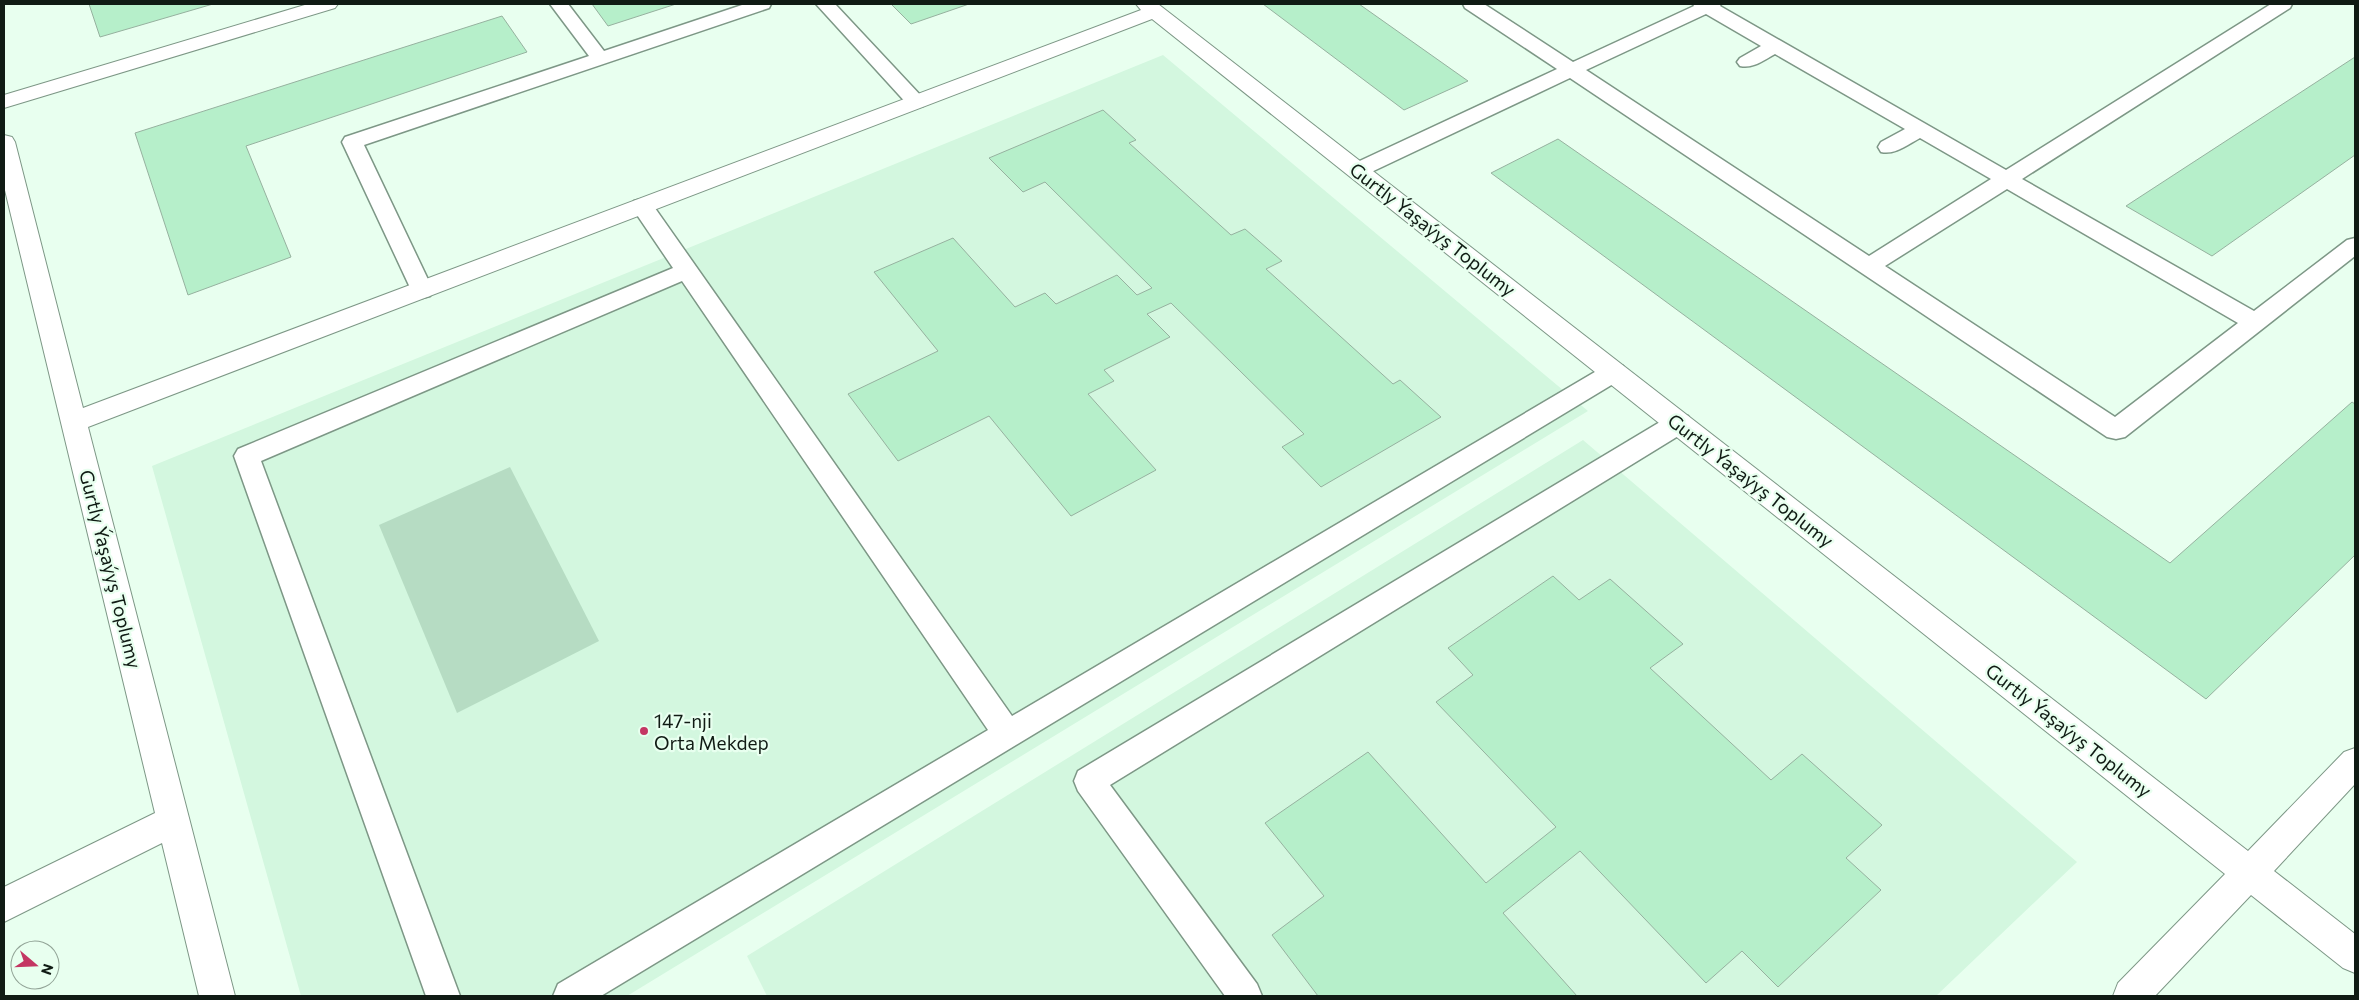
<svg xmlns="http://www.w3.org/2000/svg" width="2359" height="1000" viewBox="0 0 2359 1000" font-family="Commissioner,sans-serif">
<style>
.built{fill:#d3f7df}
.green{fill:#b6dcc3}
.building{fill:#b6efca;stroke:#96b19f}
.lines{fill:none;stroke-linecap:round;stroke-linejoin:round}
.service-casing{stroke:#7d9786;stroke-width:3}
.minor-casing{stroke:#7d9786;stroke-width:2}
.service{fill:#fff;fill-rule:evenodd}
.minor{fill:#fff;fill-rule:evenodd}
.poi-dot{fill:#c43663;stroke:#e8ffef;stroke-width:2}
.labels{text-anchor:middle;dominant-baseline:central;stroke-width:4.5;stroke-linejoin:round;paint-order:stroke}
.street-label{font-size:19px;fill:#101b14;stroke:#e8ffef}
.poi-label{font-size:19px;fill:#101b14;stroke:#e8ffef;text-anchor:start}
</style>
<rect width="100%" height="100%" fill="#e8ffef"/>
<!-- built -->
<path class="built" d="M1163 55 1588 411 627 996H301L152 466Z
M1583 440 2077 862 1936 996H767L747 956Z"/>
<!-- green -->
<path class="green" d="M510 467 599 641 457 713 379 525Z"/>
<!-- building -->
<path class="building" d="M89 4H213L100 37Z
M592 4H676L608 26Z
M891 4H969L911 24Z
M1263 4H1359L1468 81 1404 110Z
M502 16 527 52 246 146 291 257 188 295 135 133Z
M2355 57V155L2212 256 2126 206Z
M1103 110 1136 140 1129 143 1231 235 1245 229 1282 261 1266 269 1393 384 1400 380 1441 417 1321 487 1282 447 1304 434 1171 303 1147 314 1170 337 1104 370 1114 381 1088 394 1156 470 1071 516 989 416 898 461 848 394 938 351 874 272 953 238 1015 307 1045 293 1056 304 1117 275 1137 295 1152 288 1045 182 1023 192 989 158Z
M1558 139 2170 563 2352 402 2355 404V555L2206 699 1491 173Z
M1553 576 1579 600 1610 579 1683 644 1650 668 1771 780 1802 754 1882 825 1846 858 1881 890 1778 987 1742 951 1706 983 1580 851 1503 913 1577 996H1318L1272 935 1324 896 1265 823 1368 752 1486 883 1556 827 1436 702 1473 675 1448 648Z"/>
<g class="lines">
<defs>
<path id="service" d="M550 4H568L604 51 745 4H771L769 8 364 145 433 290 430 296 422 298 414 296 342 142 345 137 589 56Z
M816 4H835L923 98 926 102 923 106 916 108 909 106Z
M1463 4H1484L1573 62 1694 6 1693 4H1721L1720 6 2006 170 2271 4H2292L2290 8 2022 179 2254 311 2347 240 2355 238V256L2125 437 2116 439 2107 437 1570 78 1365 175 1358 177 1351 175 1347 170 1351 165 1557 69 1465 8ZM1706 14 1761 46 1740 58 1737 62 1740 66C1753 69 1764 60 1775 54L1905 129 1881 142 1878 147 1881 152C1895 155 1907 145 1920 138L1991 179 1869 256 1586 70ZM2007 189 2238 323 2115 417 1885 266Z
M642 199 650 201 1012 716 1605 366 1614 363 1623 366 1626 372 1623 378 601 996H553L558 984 988 730 682 281 261 461 460 996H426L234 456 238 449 673 268 631 206 634 201Z
M1679 414 1688 416 1692 423 1688 430 1110 785 1257 984 1262 996H1225L1078 791 1074 781 1078 771 1670 416Z"/>
<path id="minor" d="M308 4H338L335 8 4 108V95Z
M1136 4H1158L2248 851 2344 752 2355 748V784L2274 871 2355 934V973L2343 968 2251 895 2155 996H2113L2118 983 2225 874 1152 19 88 427 235 996H199L162 843 4 922V887L155 813 4 186V135L12 137 15 142 83 408 1141 10Z"/>
</defs>
<!-- service casing -->
<use href="#service" class="service-casing"/>
<!-- minor casing -->
<use href="#minor" class="minor-casing"/>
<!-- service -->
<use href="#service" class="service"/>
<!-- minor -->
<use href="#minor" class="minor"/>
</g>
<!-- markers -->
<circle class="poi-dot" cx="644" cy="731" r="5"/>
<g class="labels">
<!-- street labels -->
<g class="street-label">
<text transform="translate(1433 229) rotate(38)">Gurtly Ýaşaýyş Toplumy</text>
<text transform="translate(1751 480) rotate(38)">Gurtly Ýaşaýyş Toplumy</text>
<text transform="translate(111 569) rotate(76)">Gurtly Ýaşaýyş Toplumy</text>
<text transform="translate(2069 730) rotate(38)">Gurtly Ýaşaýyş Toplumy</text>
</g>
<!-- poi labels -->
<g class="poi-label">
<text x="654" y="720">147-nji<tspan x="654" dy="22">Orta Mekdep</tspan></text>
</g>
</g>
<!-- border -->
<rect width="2359" height="1000" fill="none" stroke="#101b14" stroke-width="10"/>
<!-- north arrow -->
<g transform="translate(35 965) rotate(109)"><circle r="24" fill="#e8ffef" stroke="#92a497"/>
<path d="M0-4L9 19L0 12L-9 19Z" fill="#c43663"/>
<text y="-8" font-size="14" font-weight="bold" text-anchor="middle" fill="#101b14">N</text>
</g>
</svg>
